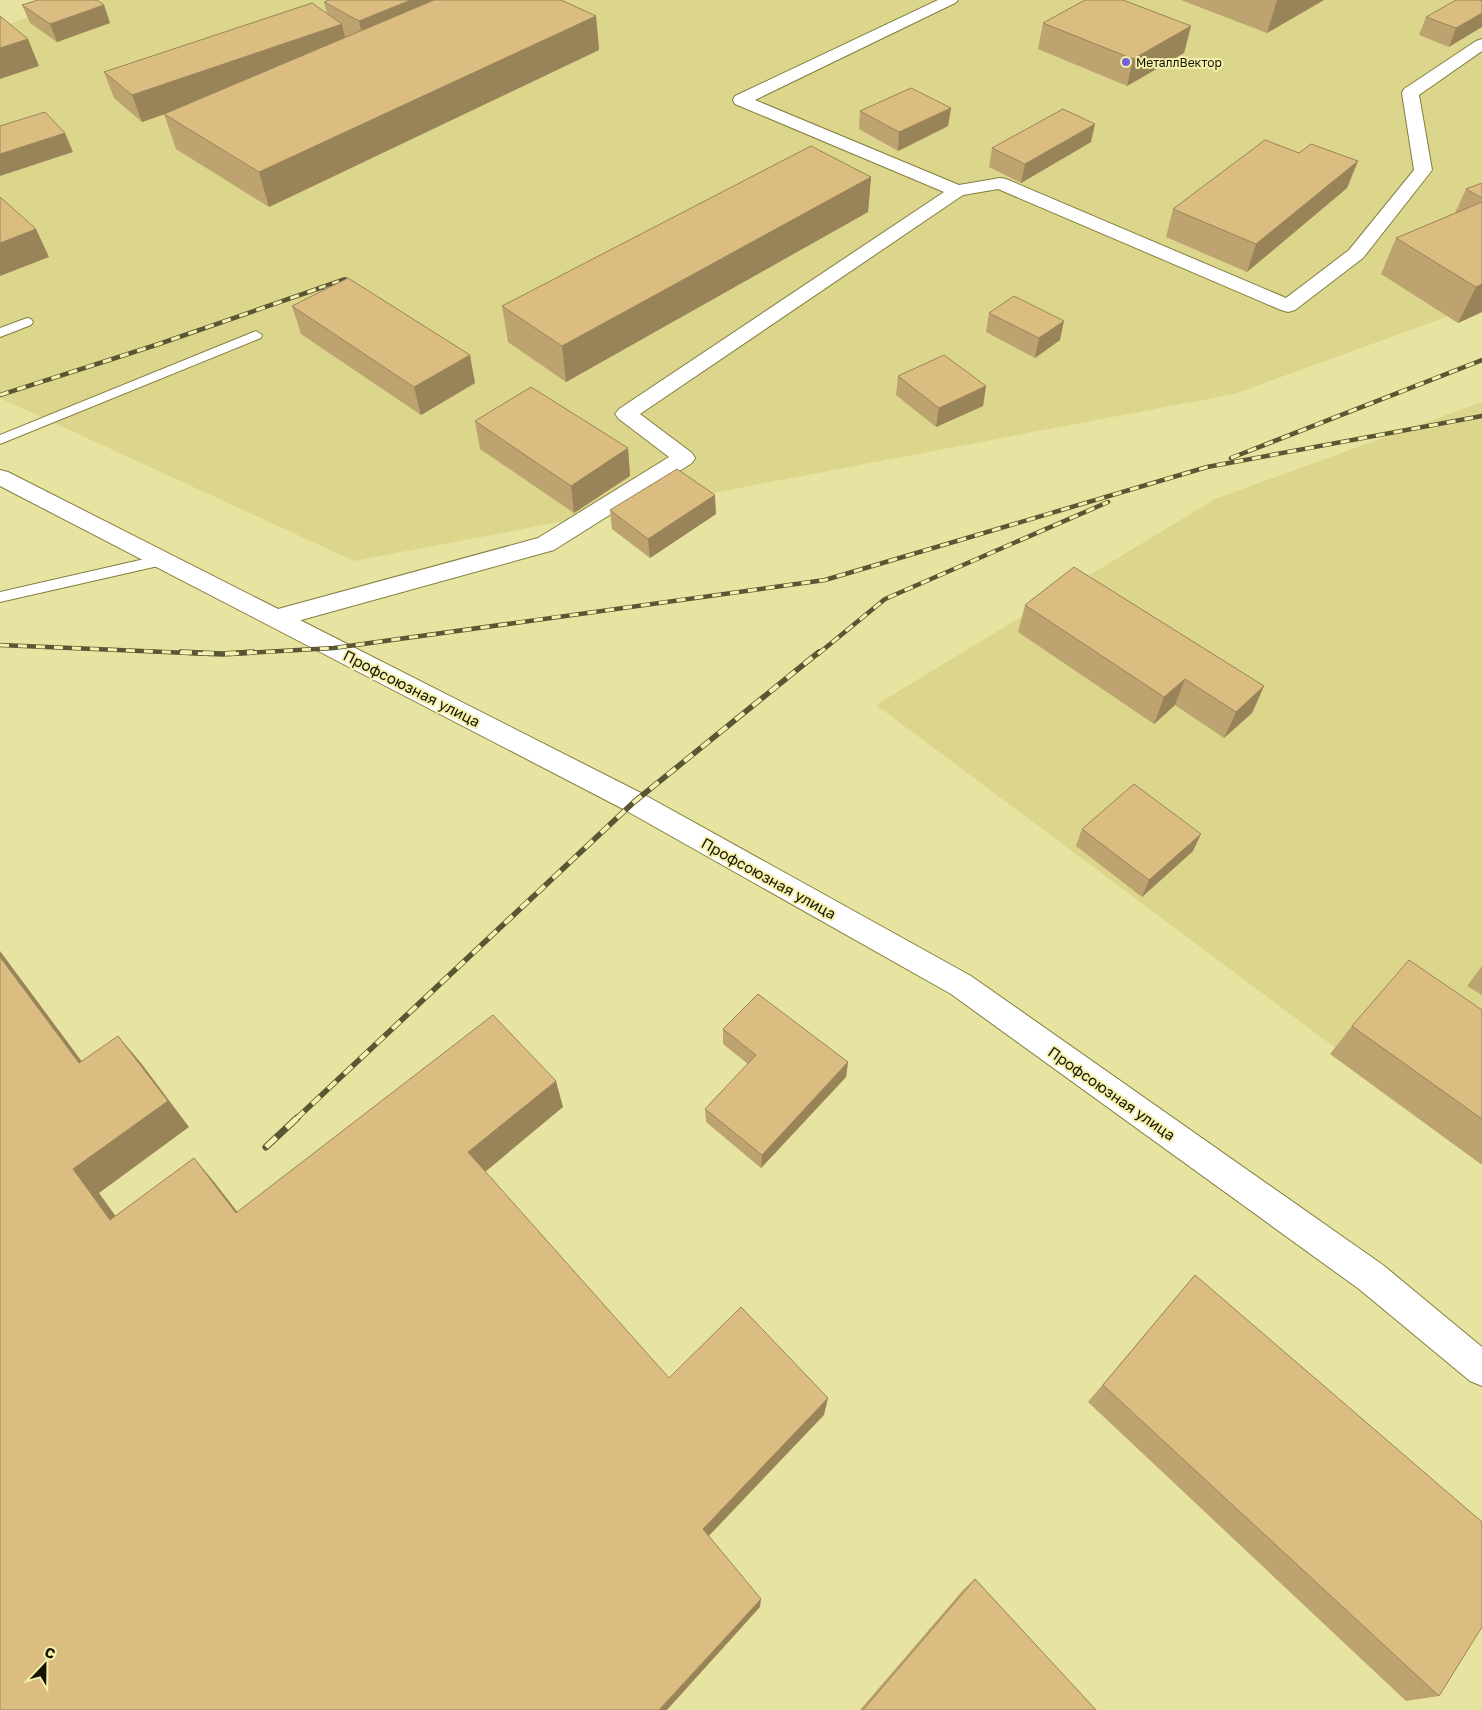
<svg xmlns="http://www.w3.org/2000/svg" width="1482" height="1710" viewBox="0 0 1482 1710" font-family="'Golos Text',sans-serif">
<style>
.built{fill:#dcd68c}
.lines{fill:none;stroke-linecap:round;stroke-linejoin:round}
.lane-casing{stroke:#837e3f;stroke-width:2}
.street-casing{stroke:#837e3f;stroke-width:2}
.secondary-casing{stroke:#837e3f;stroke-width:2}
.lane{fill:#fff;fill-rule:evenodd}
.street{fill:#fff;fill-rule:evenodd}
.secondary{fill:#fff;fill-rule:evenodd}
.rail-far3-casing{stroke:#595633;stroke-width:4}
.rail-far2-casing{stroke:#595633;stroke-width:4.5}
.rail-far1-casing{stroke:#595633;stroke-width:5.5}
.rail-casing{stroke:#595633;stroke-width:7}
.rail-far3{stroke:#f5f0ad;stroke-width:2.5;stroke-dasharray:7;stroke-linecap:butt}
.rail-far2{stroke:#f5f0ad;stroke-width:3;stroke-dasharray:9;stroke-linecap:butt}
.rail-far1{stroke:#f5f0ad;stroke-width:4;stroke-dasharray:11;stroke-linecap:butt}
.rail{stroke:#f5f0ad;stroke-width:5;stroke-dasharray:14;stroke-linecap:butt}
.wall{fill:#bca36f}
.shaded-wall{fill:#99845a}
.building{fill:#dbbd81;stroke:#99845a}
.poi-dot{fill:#7264df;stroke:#f5f0ad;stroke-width:2}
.labels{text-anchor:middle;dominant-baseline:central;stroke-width:4;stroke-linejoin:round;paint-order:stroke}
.far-poi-label{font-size:12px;fill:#171500;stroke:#f5f0ad;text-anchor:start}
.street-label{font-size:15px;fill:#171500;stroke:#f5f0ad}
</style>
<rect width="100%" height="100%" fill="#e7e3a0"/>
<!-- built -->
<path class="built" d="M80 0H1482V304L1234 394 354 561 0 398V27Z
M1482 402V1157L876 705 1215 499Z"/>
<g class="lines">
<defs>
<path id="lane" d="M27 318 31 319 33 322 31 325 0 337V328Z
M256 331 262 335 261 338 0 444V435Z
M162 555 167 556 169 560 167 564 0 602V592Z"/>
<path id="street" d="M938 0H958L955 3 755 100 959 185 1000 178 1006 179 1286 298 1349 250 1414 170 1402 93 1404 89 1476 41 1482 39V51L1419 95 1432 170 1429 174 1363 258 1295 310 1288 312 1281 310 998 189 963 195 640 414 692 453 695 458 692 463 554 550 276 627 267 624 264 618 267 612 538 538 669 457 619 419 615 414 619 409 944 192 735 104 733 100 735 96Z"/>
<path id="secondary" d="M0 470 8 472 643 794 971 976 1383 1265 1482 1347V1386L1470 1381 1359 1289 951 994 625 810 0 486Z"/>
</defs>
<!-- lane casing -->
<use href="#lane" class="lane-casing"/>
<!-- street casing -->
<use href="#street" class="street-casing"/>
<!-- secondary casing -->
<use href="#secondary" class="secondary-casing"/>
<!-- lane -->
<use href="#lane" class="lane"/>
<!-- street -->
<use href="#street" class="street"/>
<!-- secondary -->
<use href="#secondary" class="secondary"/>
<defs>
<path id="rail-far3" d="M319 288 345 279"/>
<path id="rail-far2" d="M0 395 159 344 323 287
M1231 458 1482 360
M0 645 212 654
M230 654 334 648 825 580 1207 467 1482 416
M818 654 885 599 1108 502"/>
<path id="rail-far1" d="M181 652 222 654 253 652
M296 1119 634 802 819 652"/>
<path id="rail" d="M266 1147 297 1118"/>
</defs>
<!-- rail-far3 casing -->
<use href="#rail-far3" class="rail-far3-casing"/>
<!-- rail-far2 casing -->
<use href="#rail-far2" class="rail-far2-casing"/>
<!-- rail-far1 casing -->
<use href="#rail-far1" class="rail-far1-casing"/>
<!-- rail casing -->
<use href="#rail" class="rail-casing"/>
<!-- rail-far3 -->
<use href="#rail-far3" class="rail-far3"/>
<!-- rail-far2 -->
<use href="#rail-far2" class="rail-far2"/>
<!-- rail-far1 -->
<use href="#rail-far1" class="rail-far1"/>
<!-- rail -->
<use href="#rail" class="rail"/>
</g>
<!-- wall -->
<path class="wall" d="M1181 0H1324L1267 33Z
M1482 1 1449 47 1419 35 1426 17Z
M324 2 596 16 599 50 269 207 176 149 164 114 142 122 114 98 104 72 327 14Z
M22 5H104L110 23 57 42 30 23Z
M1043 23 1191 26 1184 53 1127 86 1038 49Z
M951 108 948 126 898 151 859 129 860 111Z
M1091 142 1021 183 989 167 992 148Z
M1299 153 1358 161 1347 188 1247 272 1166 237 1173 209Z
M871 177 868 212 566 382 508 342 502 306Z
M1482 183V312L1458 323 1381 274 1396 238 1455 213 1466 189Z
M292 306 475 383 421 415 301 334Z
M989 313 1060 340 1035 358 986 332Z
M898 376 986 386 983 406 936 427 896 395Z
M475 421 628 448 630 476 574 513 480 449Z
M610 510 716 514 650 558 612 529Z
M1025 605 1264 686 1252 713 1224 738 1175 705 1154 724 1018 632Z
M1082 829 1193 851 1142 897 1076 846Z
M1482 966V995L1467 986Z
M1482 1010V1165L1330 1054 1352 1026Z
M723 1029 848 1062 846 1077 761 1168 706 1122 705 1109 748 1064 723 1044Z
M1195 1275 1439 1696 1406 1701 1088 1402Z
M975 1579 1096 1710H860L964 1589Z"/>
<!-- shaded-wall -->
<path class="shaded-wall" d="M411 0H479L365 47 359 21Z
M1277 0H1324L1267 33Z
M104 5 110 23 57 42 50 24Z
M1482 13V27L1449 47 1456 28Z
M596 16 599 50 269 207 259 172Z
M342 24 348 51 142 122 132 95Z
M1191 26 1184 53 1127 86 1133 59Z
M28 39 39 66 0 79V48Z
M951 108 948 126 898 151 899 132Z
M1095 124 1091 142 1021 183 1025 164Z
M65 133 73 152 0 176V154Z
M1358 161 1347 188 1247 272 1256 244Z
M871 177 868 212 566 382 562 346Z
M36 229 49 257 0 276V243Z
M1482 284V312L1458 323 1476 287Z
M1064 321 1060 340 1035 358 1039 338Z
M470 355 475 383 421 415 414 387Z
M986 386 983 406 936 427 939 408Z
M628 448 630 476 574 513 571 486Z
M715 495 716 514 650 558 648 539Z
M1185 679 1175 705 1154 724 1164 697Z
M1264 686 1252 713 1224 738 1236 712Z
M1201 834 1193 851 1142 897 1149 880Z
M0 951 103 1090 79 1063 0 957Z
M118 1036 141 1063 189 1127 99 1193 135 1243 110 1220 73 1169Z
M848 1062 846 1077 761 1168 762 1155Z
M556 1081 563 1107 479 1177 468 1152Z
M194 1158 215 1183 256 1236 236 1213Z
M828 1398 824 1415 704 1541 703 1529Z
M761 1599 760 1607 667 1710H659Z"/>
<!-- building -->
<path class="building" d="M38 0H97L104 5 50 24 22 5Z
M329 0H411L359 21 324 2Z
M434 0H561L596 16 259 172 164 114Z
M1085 0H1123L1191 26 1133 59 1043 23Z
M1456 0H1479L1482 1V13L1456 28 1426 17Z
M312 3 342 24 132 95 104 72Z
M0 16 28 39 0 48Z
M911 88 951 108 899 132 860 111Z
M1063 109 1095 124 1025 164 992 148Z
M45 112 65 133 0 154V126Z
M1265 140 1299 153 1311 144 1358 161 1256 244 1173 209Z
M811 146 871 177 562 346 502 306Z
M1482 183V198L1466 189Z
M0 197 36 229 0 243Z
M1482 202V284L1476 287 1396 238Z
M348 278 470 355 414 387 292 306Z
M1014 296 1064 321 1039 338 989 313Z
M944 355 986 386 939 408 898 376Z
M531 387 628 448 571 486 475 421Z
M677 469 715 495 648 539 610 510Z
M1074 567 1264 686 1236 712 1185 679 1164 697 1025 605Z
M1134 784 1201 834 1149 880 1082 829Z
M0 957 79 1063 118 1036 168 1101 73 1169 110 1220 194 1158 236 1213 493 1015 556 1081 468 1152 669 1378 741 1307 828 1398 703 1529 761 1599 659 1710H0Z
M1409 960 1482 1010V1119L1352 1026Z
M758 994 848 1062 762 1155 705 1109 756 1055 723 1029Z
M1195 1275 1482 1522V1627L1439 1696 1103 1385Z
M975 1579 1096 1710H863Z"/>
<!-- markers -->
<circle class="poi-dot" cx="1126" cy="62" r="5"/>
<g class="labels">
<!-- far-poi labels -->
<g class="far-poi-label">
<text x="1136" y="62">МеталлВектор</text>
</g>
<!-- street labels -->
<g class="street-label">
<text transform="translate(412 688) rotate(27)">Профсоюзная улица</text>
<text transform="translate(769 878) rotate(29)">Профсоюзная улица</text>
<text transform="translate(1112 1093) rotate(35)">Профсоюзная улица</text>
</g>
</g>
<!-- north arrow -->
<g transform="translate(45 1665) rotate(22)" stroke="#f5f0ad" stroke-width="4" paint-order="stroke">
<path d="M0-4L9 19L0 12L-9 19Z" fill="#171500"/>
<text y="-8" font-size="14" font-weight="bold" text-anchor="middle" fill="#171500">С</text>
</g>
</svg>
